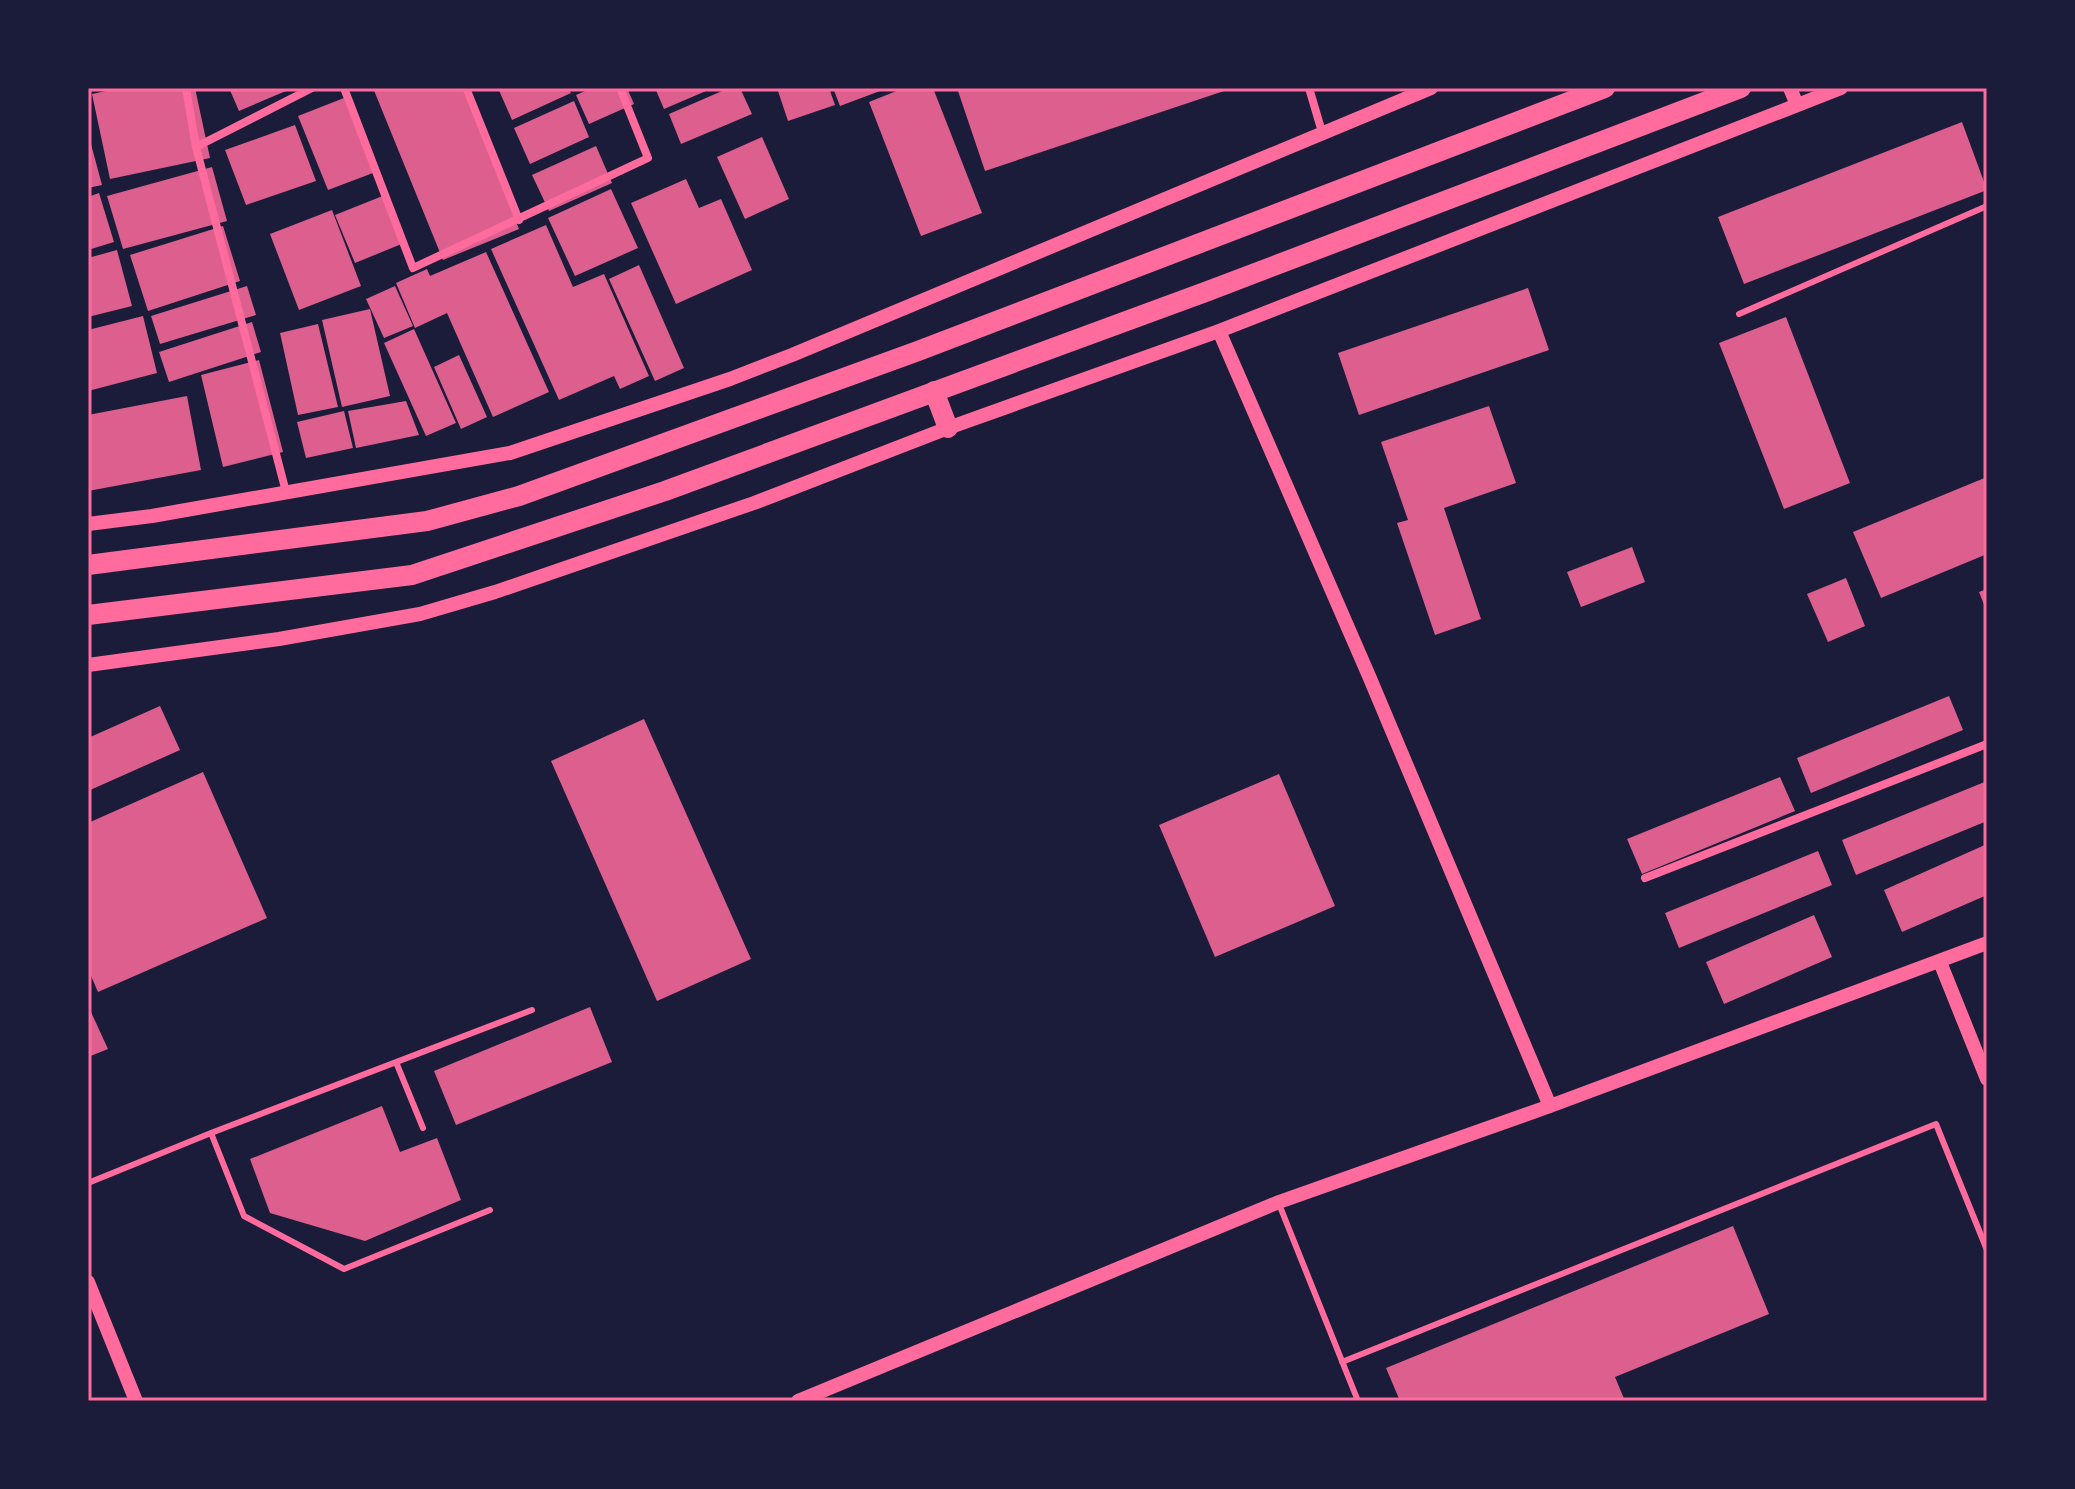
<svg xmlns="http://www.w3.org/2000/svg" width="2075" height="1489" viewBox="0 0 2075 1489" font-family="'DM Sans',sans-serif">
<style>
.building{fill:#dd5f8e}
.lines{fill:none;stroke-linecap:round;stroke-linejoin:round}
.service{stroke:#ff6b9d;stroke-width:6}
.minor{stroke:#ff6b9d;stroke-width:8}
.tertiary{stroke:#ff6b9d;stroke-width:14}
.primary{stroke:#ff6b9d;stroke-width:20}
.neatline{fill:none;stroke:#ff6b9d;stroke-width:3}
</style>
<rect width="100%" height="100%" fill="#1b1b3a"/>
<!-- building -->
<path class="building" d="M120 88H195L210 158 110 179 92 94Z
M229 88H293L239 111Z
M373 88H462L519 229 443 260Z
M498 88H568L571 93 512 120Z
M592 88H627L634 104 589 124 576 95Z
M655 88H713L664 109Z
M729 88H740L752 114 681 144 669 114Z
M777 88H829L835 105 788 121Z
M833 88H888L840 106Z
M904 88H933L982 213 921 236 869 102Z
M957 88H1230V89L985 171Z
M344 98 373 173 328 190 298 116Z
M574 101 589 137 530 164 514 128Z
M1962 122 1987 190 1744 284 1718 217Z
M295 125 316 181 246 205 225 150Z
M88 133 102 185 88 188Z
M762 137 789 199 745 219 717 157Z
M596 146 612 183 549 211 532 175Z
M212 167 227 221 123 249 107 196Z
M686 179 699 208 721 199 752 270 676 304 631 203Z
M611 189 638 248 575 276 548 218Z
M99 193 114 242 88 250V197Z
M385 195 404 243 355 263 335 215Z
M332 210 361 286 299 310 270 234Z
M546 225 573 287 604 274 649 376 620 389 614 376 559 400 491 249Z
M223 226 240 281 148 311 130 255Z
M117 250 132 306 88 317V258Z
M486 252 549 392 493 417 447 313 415 328 396 283 427 269 430 276Z
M639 265 684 368 655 381 609 279Z
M247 286 256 315 160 344 151 316Z
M395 286 413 326 384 338 366 299Z
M1528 288 1549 350 1359 415 1338 353Z
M370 309 390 396 342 407 322 320Z
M143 316 157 373 88 391V330Z
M1786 317 1850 483 1784 509 1719 343Z
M252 322 261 352 169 382 159 352Z
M318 324 338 407 298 415 280 333Z
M414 329 456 423 426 436 384 343Z
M459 355 487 417 461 429 434 367Z
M259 360 283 452 223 467 201 375Z
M187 396 201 470 88 491V415Z
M406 401 419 435 356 448 348 411Z
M1489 406 1516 483 1444 508 1481 619 1435 635 1397 523 1408 520 1381 442Z
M344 411 353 448 306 458 297 422Z
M1987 477V554L1881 598 1853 532Z
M1632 547 1645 582 1581 607 1567 572Z
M1846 578 1865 626 1828 642 1807 594Z
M1987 589V612L1979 592Z
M1949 696 1963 730 1811 793 1797 758Z
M160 706 180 750 88 791V738Z
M644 719 751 959 657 1001 551 761Z
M203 772 267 918 98 992 88 969V823Z
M1279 774 1335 906 1215 957 1159 825Z
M1780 777 1795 811 1642 874 1627 839Z
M1987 781V821L1856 875 1842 840Z
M1987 844V895L1902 932 1884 890Z
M1818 851 1832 885 1679 948 1665 913Z
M1814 915 1832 957 1724 1004 1706 962Z
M590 1007 612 1062 456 1125 434 1071Z
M91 1012 108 1049 88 1057V1014Z
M382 1106 400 1152 437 1138 461 1200 365 1241 270 1213 250 1159Z
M1733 1226 1769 1314 1615 1377 1625 1401H1400L1386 1368Z"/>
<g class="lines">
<!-- service -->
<path class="service" d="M1739 314 1987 206
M396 1062 423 1128
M211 1133 244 1216 344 1269 490 1210
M88 1183 211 1133 532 1010
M1279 1204 1358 1401
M1342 1362 1936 1124 1987 1250"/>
<!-- minor -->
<path class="minor" d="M186 88 196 147 286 492
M344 88 413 268 648 158 620 88
M466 88 519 220
M1309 88 1322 132
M196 147 312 88
M1645 878 1987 744"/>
<!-- tertiary -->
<path class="tertiary" d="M1790 88 1797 105
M1219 331 1369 676 1550 1106
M88 524 152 516 510 453 730 379 792 355 1431 88
M88 665 279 639 420 614 495 592 754 503 948 428 1219 331 1841 88
M1940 962 1987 1079
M88 1282 136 1401
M798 1401 1279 1202 1550 1106 1987 943"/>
<!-- primary -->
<path class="primary" d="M934 391 948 428
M88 565 427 521 519 496 918 351 1605 88
M88 615 412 575 665 491 1208 291 1741 88"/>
</g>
<!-- border -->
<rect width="2075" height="1489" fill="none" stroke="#1b1b3a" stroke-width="180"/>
<rect x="90" y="90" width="1895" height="1309" class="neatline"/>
</svg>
